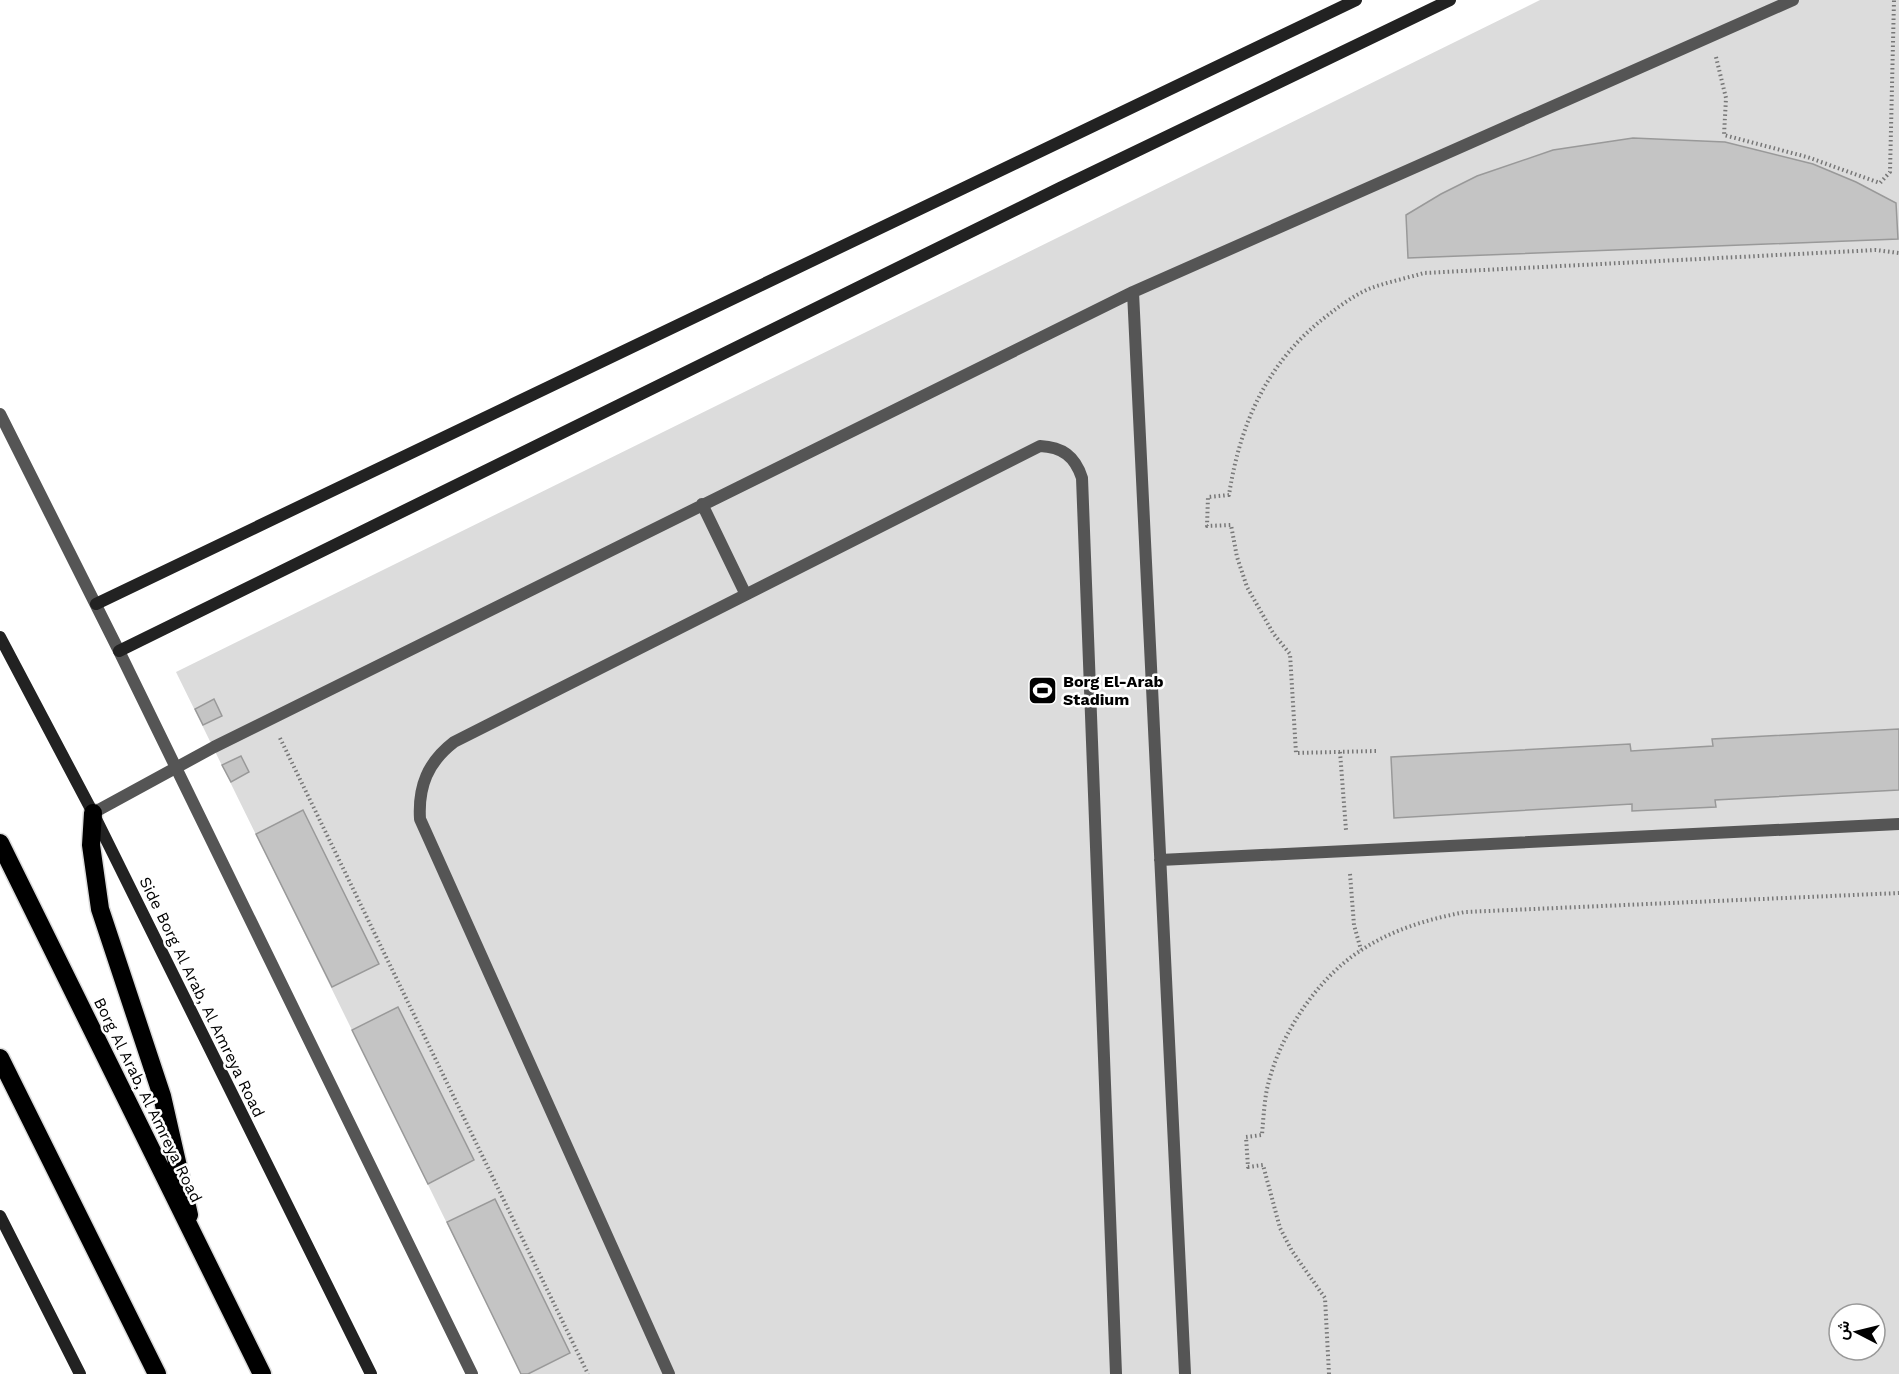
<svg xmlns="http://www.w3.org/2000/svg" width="1899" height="1374" viewBox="0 0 1899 1374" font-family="'Work Sans',Vazirmatn,sans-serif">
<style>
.green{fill:#dcdcdc;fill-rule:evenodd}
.building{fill:#c4c4c4;stroke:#999;stroke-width:1.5}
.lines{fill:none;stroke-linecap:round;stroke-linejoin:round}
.highway-casing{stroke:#dbdbdb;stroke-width:21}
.path{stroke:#777;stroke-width:4;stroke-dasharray:1.5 3;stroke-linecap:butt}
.lane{stroke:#555;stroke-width:12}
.street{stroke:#555;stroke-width:12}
.secondary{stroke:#222;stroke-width:12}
.highway{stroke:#000;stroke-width:18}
.labels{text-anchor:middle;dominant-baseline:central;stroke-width:5;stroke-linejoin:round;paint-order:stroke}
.poi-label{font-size:16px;font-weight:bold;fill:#000;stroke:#fff;text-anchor:start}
.street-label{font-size:16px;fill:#000;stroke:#fff}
</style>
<rect width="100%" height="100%" fill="#fff"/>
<!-- green -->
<path class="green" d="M1540 0H1899V1374H521L176 672ZM1839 1314H1875V1350H1839Z"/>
<!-- building -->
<path class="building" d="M1633 138 1725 142 1813 164 1856 182 1896 203 1898 239 1408 258 1406 215 1441 194 1477 176 1553 150Z
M214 699 222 716 203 725 195 709Z
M1899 729V790L1715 800 1716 807 1632 811V804L1394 818 1391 757 1630 744 1631 751 1713 746 1712 739Z
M241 756 249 772 231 782 222 765Z
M303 810 379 964 332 987 256 834Z
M398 1007 474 1160 428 1184 352 1030Z
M495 1199 570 1353 528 1374H521L447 1222Z"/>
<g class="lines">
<defs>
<path id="highway" d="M93 813 91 845 100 909 162 1096 189 1215
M0 843 262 1374
M0 1058 157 1374"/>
</defs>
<!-- highway casing -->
<use href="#highway" class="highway-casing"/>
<!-- path -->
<path class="path" d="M1716 57 1726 98 1724 135 1807 157 1880 183 1890 172 1894 0
M280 738 588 1374
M1376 751 1296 753 1290 654 1273 633 1247 587 1237 557 1231 525 1207 526 1208 497 1229 495C1240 423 1268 360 1328 315 1341 305 1356 294 1371 288 1388 282 1407 278 1424 273L1876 250 1899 253
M1340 752 1346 830
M1350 874 1354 925 1361 950
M1329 1374 1325 1298 1292 1251 1280 1228 1263 1165 1248 1167 1246 1137 1262 1135C1263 1122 1264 1108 1266 1094 1276 1040 1316 978 1363 949 1394 929 1429 919 1465 912L1899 893"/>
<!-- lane -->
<path class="lane" d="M1133 292 1185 1374
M702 504 745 593
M93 813 214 747 1133 292 1793 0
M1160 860 1899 824
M669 1374 420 819C418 786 428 762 454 742L1040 446C1062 447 1075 456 1082 478L1116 1374"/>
<!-- street -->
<path class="street" d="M0 414 119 651 472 1374"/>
<!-- secondary -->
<path class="secondary" d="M96 604 1356 0
M0 637 93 813 371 1374
M119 651 1060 188 1450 0
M0 1216 80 1374"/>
<!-- highway -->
<use href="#highway" class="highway"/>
</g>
<!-- icons -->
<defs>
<symbol id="stadium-square" viewBox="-11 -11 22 22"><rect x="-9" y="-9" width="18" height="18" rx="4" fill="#000" stroke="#fff"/><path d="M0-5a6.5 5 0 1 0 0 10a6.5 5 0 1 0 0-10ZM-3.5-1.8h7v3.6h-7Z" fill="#fff"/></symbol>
</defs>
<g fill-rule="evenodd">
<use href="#stadium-square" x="1026" y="674" width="33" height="33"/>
</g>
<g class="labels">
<!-- poi labels -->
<g class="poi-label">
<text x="1063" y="681">Borg El-Arab<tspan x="1063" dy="18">Stadium</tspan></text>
</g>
<!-- street labels -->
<g class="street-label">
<text transform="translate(202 997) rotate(64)">Side Borg Al Arab, Al Amreya Road</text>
<text transform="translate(148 1100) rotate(64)">Borg Al Arab, Al Amreya Road</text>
</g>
</g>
<!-- north arrow -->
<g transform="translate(1857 1332) rotate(277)"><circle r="28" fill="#ffffff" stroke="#999999" stroke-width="1.5"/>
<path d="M0-4.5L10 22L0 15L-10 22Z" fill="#000000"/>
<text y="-9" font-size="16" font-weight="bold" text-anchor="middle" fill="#000000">ش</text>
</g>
</svg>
